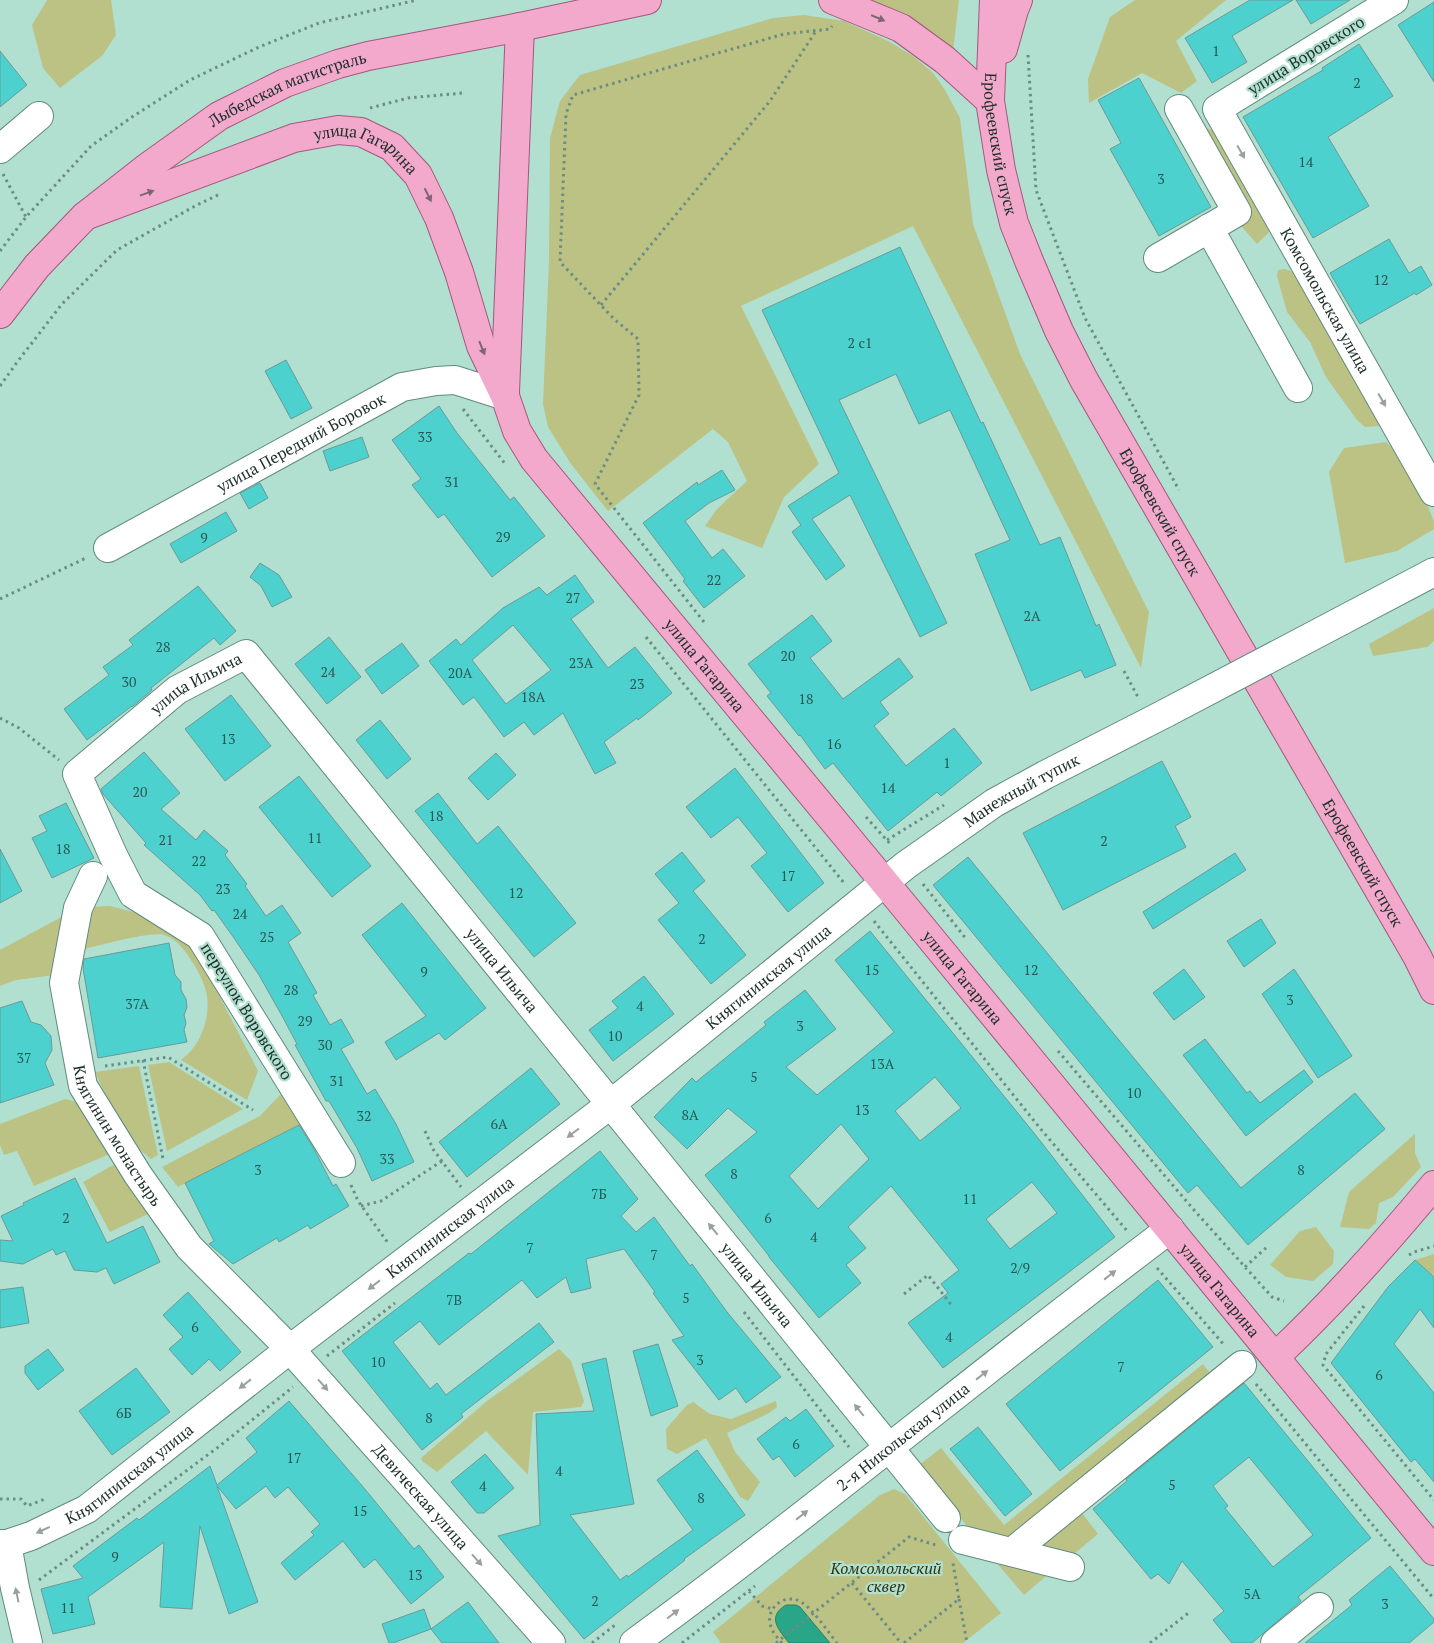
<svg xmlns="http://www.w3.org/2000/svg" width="1434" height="1643" viewBox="0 0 1434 1643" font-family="'PT Serif',serif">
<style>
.green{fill:#bcc284}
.water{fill:#29a588;stroke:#25826c}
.building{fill:#4cd1ce;stroke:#6a9a98;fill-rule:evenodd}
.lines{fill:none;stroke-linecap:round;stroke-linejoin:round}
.minor-casing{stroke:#608b7e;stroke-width:30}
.major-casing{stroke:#a2597c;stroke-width:30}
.path{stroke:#6c8d83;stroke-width:3;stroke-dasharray:2.5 4;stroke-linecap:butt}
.minor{stroke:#fff;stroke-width:28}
.major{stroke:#f2a9cb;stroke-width:28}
.minor-bridge-casing{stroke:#608b7e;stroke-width:30;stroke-linecap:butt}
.minor-bridge{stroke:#fff;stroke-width:28}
.oneway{fill:#7d6672}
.oneway2{fill:#99a19f}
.labels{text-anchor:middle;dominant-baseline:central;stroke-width:4.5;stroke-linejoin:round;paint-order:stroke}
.number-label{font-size:14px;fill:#295852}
.street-label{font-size:16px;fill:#1d2f29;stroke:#b1dfd0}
.park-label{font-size:16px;font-style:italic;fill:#31330c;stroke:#b1dfd0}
</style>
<rect width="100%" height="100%" fill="#b1dfd0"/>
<!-- green -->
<path class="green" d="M47 0H111L116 35 102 56 60 88 43 68 32 25Z
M868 0H959L953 52 907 14Z
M1135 0H1226L1176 41 1197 81 1181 93 1142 73 1089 103 1088 79 1110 17Z
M804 15 844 21 888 41 913 56 933 73 945 90 960 118 973 224 1020 354 1149 612 1141 668 913 226 741 306 819 464 784 497 762 548 705 526 717 509 747 481 728 442 713 429 608 511 571 464 548 427 543 404 549 260 550 138 560 101 580 75 773 18Z
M1190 123 1221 133 1244 173 1250 198 1269 223 1270 231 1257 244 1220 202Z
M1285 269 1306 277 1384 421 1379 426 1365 427 1357 420 1326 377 1310 342 1287 312 1277 276 1278 270Z
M1386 442 1412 466 1434 522V529L1397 551 1345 563 1329 472 1344 448Z
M1434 608V641L1427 647 1373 656 1369 644Z
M110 906 156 918 193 945 258 1071 247 1100 181 1060C202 1045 213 1013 205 988 202 977 195 966 189 957 183 948 175 938 164 935 150 931 94 947 77 951L86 907Z
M67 914 55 975 16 980 0 986V950Z
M169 1062 243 1109 167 1151 148 1065Z
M139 1066 158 1155 151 1159 125 1137 95 1072Z
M282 1093 306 1121 178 1187 162 1167 260 1116Z
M65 1099 81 1103 112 1153 34 1186 17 1151 4 1155 0 1145V1124Z
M1415 1134V1153L1421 1167 1393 1197 1379 1203 1376 1223 1369 1229 1340 1227 1349 1192Z
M117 1163 148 1214 110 1232 83 1182Z
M1316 1227 1334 1251 1333 1264 1313 1281 1286 1277 1270 1265 1300 1231Z
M1434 1254V1275L1431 1274 1415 1260Z
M559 1349 571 1361 584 1401 581 1407 533 1412 528 1475 486 1431 437 1472 422 1461 421 1458 487 1401Z
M1203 1364 1215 1380 1013 1543 970 1530 919 1465 941 1448 1004 1525Z
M776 1401 777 1407 769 1413 727 1433 735 1452 760 1482 748 1501 740 1497 706 1438 677 1454 667 1449 666 1429 687 1405 693 1402 710 1414 731 1419Z
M894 1489 905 1494 1001 1613 963 1643H721L713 1632 880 1495Z
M1082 1513 1098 1534 1069 1558 1036 1550Z
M989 1554 1052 1571 1024 1595Z"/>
<!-- water -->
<path class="water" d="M786 1605H796L800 1607 830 1643H789C779 1630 766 1617 786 1605Z"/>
<!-- building -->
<path class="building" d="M1250 0H1293L1232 36 1247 62 1212 83 1185 38Z
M1296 0H1350L1311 24Z
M1434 2V82L1398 25Z
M1359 44 1393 96 1328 137 1369 206 1313 238 1243 117 1323 70 1322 68Z
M0 51 27 85 0 107Z
M1139 78 1211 207 1159 236 1110 149 1121 143 1098 100Z
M1389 239 1409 273 1421 266 1432 285 1416 295 1415 293 1360 324 1330 273Z
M900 247 981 423 983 422 1040 545 1060 537 1096 626 1099 624 1116 665 1085 678 1081 670 1031 691 975 554 1010 540 950 410 919 424 896 374 839 400 947 623 920 637 850 495 812 519 845 566 826 580 792 532 801 525 788 506 839 473 762 310Z
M286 360 312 408 291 419 265 371Z
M439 406 457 433 510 500 514 497 545 536 492 577 444 514 438 518 412 485 421 479 392 440Z
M362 437 369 457 330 471 323 451Z
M722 470 735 490 709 503 685 521 712 558 723 549 745 576 704 608 683 581 685 579 643 523 697 482 698 485Z
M260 483 268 498 249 509 240 493Z
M226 512 237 531 181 563 170 544Z
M260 563 279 575 292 597 272 607 261 586 250 577Z
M575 575 594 602 571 619 608 668 635 647 672 693 638 720 637 718 604 742 616 763 595 774 563 713 534 735 524 722 504 737 474 697 463 705 429 661 456 639 461 645 503 608 539 587 547 595ZM513 625 551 670 506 704 472 660Z
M198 586 236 631 220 645 214 638 151 688 152 690 132 707V706L87 740 64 709 109 675 103 667 133 645 129 640Z
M812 615 832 641 810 658 843 699 899 658 913 677 880 702 889 714 874 726 906 766 954 728 982 763 941 796 937 792 888 831 833 763 825 769 800 735 799 736 767 696 771 693 748 664Z
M329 637 361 677 327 704 295 664Z
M402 643 419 666 382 694 365 670Z
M231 695 271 746 225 781 185 729Z
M380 720 411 759 387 779 356 740Z
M144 752 180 793 161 809 196 840 204 830 228 851 225 855 247 884 245 886 266 916 282 905 301 933 288 942 317 993 313 995 330 1025 341 1019 354 1042 341 1049 367 1094 375 1089 396 1124 414 1162 372 1181 357 1148 329 1101H326L295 1045 297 1044 281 1014 259 975 234 938 214 910 212 911 200 895 144 845 146 843 103 794 101 789Z
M496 753 516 775 488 800 468 778Z
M1162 761 1191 817 1175 826 1186 847 1063 910 1023 833Z
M735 768 824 883 788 912 751 866 767 853 738 817 711 838 686 807Z
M299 776 371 866 332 897 259 807Z
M438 793 477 844 498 826 576 923 534 957 415 811Z
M66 803 94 858 52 878 32 838 47 831 39 816Z
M0 849 22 891 0 903Z
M682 852 705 881 693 891 746 955 711 984 658 920 679 903 655 874Z
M1235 853 1246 870 1153 929 1143 912Z
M968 857 1241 1188 1355 1093 1385 1129 1248 1245 1197 1185 1188 1193 933 885Z
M402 903 486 1008 445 1040 439 1033 396 1060 385 1042 426 1016 362 935Z
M1261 919 1276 943 1244 967 1227 941Z
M870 931 1034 1133 1115 1237 943 1368 908 1323 948 1293 941 1284 959 1270 891 1186 848 1227 866 1248 846 1265 861 1283 819 1318 769 1257V1256L705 1175 757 1132 728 1108 687 1149 654 1117 692 1078 696 1082 766 1025 764 1022 805 990 836 1029 786 1067 817 1095 894 1032 835 960ZM935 1077 961 1108 920 1141 895 1111ZM841 1124 869 1159 818 1209 789 1176ZM1032 1182 1057 1213 1010 1249 986 1219Z
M169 943 175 975 181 982V990L186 999 187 1007 184 1015 186 1023 184 1030 187 1042 98 1058 83 968 84 959Z
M1184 969 1205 997 1174 1020 1153 993Z
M1294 969 1352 1056 1318 1078 1262 994Z
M644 976 674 1014 613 1061 589 1030 618 1008 612 1001Z
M22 1001 31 1022 41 1025 51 1036 52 1050 45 1063 54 1085 0 1103V1008Z
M1205 1039 1247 1093 1250 1091 1260 1103 1304 1070 1313 1082 1246 1136 1183 1055Z
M531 1068 560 1104 467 1177 439 1142Z
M299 1125 314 1149 333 1186 336 1184 349 1206 310 1229 308 1225 279 1242 277 1238 233 1264 209 1244 214 1241 185 1183Z
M600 1151 638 1199 621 1216 636 1232 654 1217 690 1266 692 1264 727 1312 781 1377 746 1403 736 1388 719 1400 672 1340 684 1336 653 1293 655 1292 624 1249 586 1259 591 1288 571 1293 566 1277 537 1298 522 1280 439 1345 420 1321 393 1342 430 1389 437 1383 446 1395 539 1323 554 1342 461 1414 463 1417 422 1450 342 1351 469 1253 471 1254Z
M75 1178 107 1243 143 1226 160 1262 114 1284 106 1268 97 1272 74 1270 65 1251 56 1255 53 1249 23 1264 0 1261V1240L13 1241 1 1216 24 1205 23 1203Z
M1415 1260 1434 1277V1328L1420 1309 1394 1344 1434 1393V1482L1415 1459 1411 1462 1331 1363 1388 1287Z
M1158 1280 1213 1347 1060 1471 1006 1404Z
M23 1287 29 1323 0 1328V1290Z
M188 1292 241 1352 220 1371 209 1359 192 1375 169 1349 183 1337 163 1315Z
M658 1344 678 1406 651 1416 633 1351Z
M48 1349 64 1370 38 1390 25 1373V1366Z
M606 1358 634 1504 570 1515 620 1580 627 1575 628 1577 693 1530 657 1480 697 1450 745 1515 684 1559 685 1560 584 1639 498 1536 540 1525 536 1414 594 1411 582 1364Z
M136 1368 170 1412 112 1455 79 1411Z
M1244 1383 1371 1538 1298 1597 1301 1601 1252 1643H1232L1213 1620 1224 1611 1182 1561 1169 1584 1158 1574 1151 1579 1093 1509 1127 1481 1126 1479ZM1249 1457 1313 1535 1273 1567 1225 1508 1228 1506 1213 1486Z
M289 1401 364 1488 414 1549 419 1545 444 1577 411 1604 375 1559 364 1568 343 1541 295 1580 281 1563 314 1535 311 1532 320 1524 288 1487 275 1498 266 1486 236 1509 217 1486 258 1602 229 1614 200 1526 192 1609 160 1607 164 1542 88 1597 95 1624 53 1634 41 1589 83 1578 73 1566 137 1518 139 1520 210 1466 217 1485 257 1452 246 1438Z
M806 1409 834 1446 795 1477 779 1456 773 1460 757 1439 786 1417 790 1421Z
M978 1427 1032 1494 1005 1516 950 1449Z
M485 1454 514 1488 484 1513H477L451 1482Z
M1390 1566 1434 1619V1622L1409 1643H1305L1352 1605 1349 1600Z
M468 1602 499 1643H442L431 1629Z
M424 1609 431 1629 393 1643H389L382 1624Z"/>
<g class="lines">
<defs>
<g id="minor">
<path id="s1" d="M1394 0 1217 109 1434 492"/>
<path d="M0 149 39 116"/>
<path d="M1209 228 1298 388"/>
<path d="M1158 258 1237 212 1179 109"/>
<path id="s2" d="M108 548 402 387 436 381 455 380 505 396"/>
<path d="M1341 621 1434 572"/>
<path id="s3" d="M93 876 78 908 64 983 83 1086 138 1175 189 1247 290 1349 551 1643"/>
<path id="s4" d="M341 1163 200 936 133 894 113 855 77 774 177 690 246 654 946 1518"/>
<path d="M963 1540 1070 1567"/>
<path id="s5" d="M0 1544H7L31 1536 87 1509 290 1349 611 1104 906 865 994 803 1045 775 1166 713"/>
<path d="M7 1544 15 1588 28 1643"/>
<path d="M1012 1552 1242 1365"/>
<path id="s6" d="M634 1643C816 1510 989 1365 1170 1229"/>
<path d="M1275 1643 1319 1607"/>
</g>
<g id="major">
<path d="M833 0 901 28 945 60 990 101"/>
<path id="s7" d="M994 0 990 101 1001 170 1014 223 1029 261 1059 331 1084 380 1417 956 1434 990"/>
<path d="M1003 49 1014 10 1018 0"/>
<path id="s8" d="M85 216 294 138 338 130 361 132 392 147 418 175 439 218 459 272 481 346 505 396 517 431 534 459 905 907 1434 1551"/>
<path id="s9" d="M0 314 37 266 85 216 145 169 219 116 285 83 338 64 368 56 520 27 647 0"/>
<path d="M505 392 520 27"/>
<path d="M1275 1357C1332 1304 1384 1245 1434 1185"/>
</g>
</defs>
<!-- minor casing -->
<use href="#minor" class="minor-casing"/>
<!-- major casing -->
<use href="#major" class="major-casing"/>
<!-- path -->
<path class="path" d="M1028 55 1036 190 1085 318 1179 490
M370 108 408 98 463 93
M3 174 26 217
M0 251 26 217 91 146 132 117 190 80 259 47 319 23 417 0
M601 305 770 101 816 31
M0 386 18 361 62 304 117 250 195 206 220 194
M463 409 506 465
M0 599 88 557
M704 622 595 484 639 395 638 339 614 319 560 262 566 114 573 95 784 34 830 29 832 26
M646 637 844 883
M1124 671 1139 699
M0 718 19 728 59 760
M866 817 892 846
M887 840 944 805
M923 884 967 940
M874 921 1039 1127 1128 1232
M1058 1051 1194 1210 1272 1297 1284 1301
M143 1060 163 1159
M105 1066 168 1057 253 1110
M425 1131 433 1149 461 1187
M351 1185 358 1201 388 1243
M361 1206 381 1201 442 1161
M1409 1255 1414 1252 1434 1246
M1245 1267 1268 1246
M1157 1268 1225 1346
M904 1294 928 1275 953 1307
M1364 1306 1326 1354 1323 1365 1434 1500
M744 1312 849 1447
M327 1356 395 1303
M1256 1384 1434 1599
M0 1499H21L27 1506 45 1499
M39 1580 221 1445 293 1387
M852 1583 901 1643
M749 1591 762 1606 773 1609
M959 1599 967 1643
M592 1643 615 1625
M682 1643 755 1586
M776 1643 909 1537 939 1546
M782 1643C777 1637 771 1631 770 1623 767 1608 783 1595 797 1600 810 1604 828 1632 837 1643
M904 1643 959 1599 953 1563
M1150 1643 1191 1611"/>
<!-- minor -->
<use href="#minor" class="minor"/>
<!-- major -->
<use href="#major" class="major"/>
<defs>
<path id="minor-bridge" d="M1166 713 1341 621"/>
</defs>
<!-- minor-bridge casing -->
<use href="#minor-bridge" class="minor-bridge-casing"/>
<!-- minor-bridge -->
<use href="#minor-bridge" class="minor-bridge"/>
</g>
<!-- one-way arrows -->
<defs><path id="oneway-solid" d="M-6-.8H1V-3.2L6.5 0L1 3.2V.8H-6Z" transform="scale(1.25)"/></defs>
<g class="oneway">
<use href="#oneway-solid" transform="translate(878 18) rotate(23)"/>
<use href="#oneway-solid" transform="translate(147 193) rotate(-20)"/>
<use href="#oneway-solid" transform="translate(428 195) rotate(63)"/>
<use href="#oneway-solid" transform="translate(482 348) rotate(68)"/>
</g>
<g class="oneway2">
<use href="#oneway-solid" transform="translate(1241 152) rotate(60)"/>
<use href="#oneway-solid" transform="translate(1382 400) rotate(60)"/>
<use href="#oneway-solid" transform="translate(573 1133) rotate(143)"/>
<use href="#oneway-solid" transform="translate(713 1229) rotate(-129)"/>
<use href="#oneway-solid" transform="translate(1110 1275) rotate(-38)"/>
<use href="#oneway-solid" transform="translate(374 1285) rotate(142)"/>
<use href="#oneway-solid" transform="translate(982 1375) rotate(-38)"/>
<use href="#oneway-solid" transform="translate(245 1384) rotate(142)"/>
<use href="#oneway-solid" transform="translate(323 1385) rotate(49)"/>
<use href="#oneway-solid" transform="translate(859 1410) rotate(-129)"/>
<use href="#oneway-solid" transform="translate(802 1515) rotate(-38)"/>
<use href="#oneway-solid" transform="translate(43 1530) rotate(155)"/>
<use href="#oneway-solid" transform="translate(477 1560) rotate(48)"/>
<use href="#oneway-solid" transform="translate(17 1595) rotate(-102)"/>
<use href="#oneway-solid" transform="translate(673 1614) rotate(-37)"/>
</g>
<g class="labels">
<!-- number labels -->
<g class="number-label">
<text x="1216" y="50">1</text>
<text x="1357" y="82">2</text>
<text x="1306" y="161">14</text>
<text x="1161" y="178">3</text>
<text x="1381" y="279">12</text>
<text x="860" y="342">2 с1</text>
<text x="425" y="436">33</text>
<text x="452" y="481">31</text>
<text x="503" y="536">29</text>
<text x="204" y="537">9</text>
<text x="714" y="579">22</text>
<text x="573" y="597">27</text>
<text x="1032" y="615">2А</text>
<text x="163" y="646">28</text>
<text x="788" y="655">20</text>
<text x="581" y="662">23А</text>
<text x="328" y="671">24</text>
<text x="460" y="672">20А</text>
<text x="129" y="681">30</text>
<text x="637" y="683">23</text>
<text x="533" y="696">18А</text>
<text x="806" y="698">18</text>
<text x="228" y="738">13</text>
<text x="834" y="743">16</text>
<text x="947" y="762">1</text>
<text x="888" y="787">14</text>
<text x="140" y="791">20</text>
<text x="436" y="815">18</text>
<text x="315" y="837">11</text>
<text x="166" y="839">21</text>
<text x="1104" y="840">2</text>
<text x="63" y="848">18</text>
<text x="199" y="860">22</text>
<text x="788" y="875">17</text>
<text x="223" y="888">23</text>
<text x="516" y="892">12</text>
<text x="240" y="913">24</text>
<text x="267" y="936">25</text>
<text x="702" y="938">2</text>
<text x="872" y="969">15</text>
<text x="1031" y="969">12</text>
<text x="424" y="971">9</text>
<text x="291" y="989">28</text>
<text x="1290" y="999">3</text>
<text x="137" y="1003">37А</text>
<text x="640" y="1005">4</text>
<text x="305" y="1020">29</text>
<text x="800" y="1025">3</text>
<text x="615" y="1035">10</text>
<text x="325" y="1044">30</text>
<text x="24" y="1057">37</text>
<text x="882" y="1063">13А</text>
<text x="754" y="1076">5</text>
<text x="337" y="1080">31</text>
<text x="1134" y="1092">10</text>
<text x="862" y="1109">13</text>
<text x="690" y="1114">8А</text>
<text x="364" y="1115">32</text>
<text x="499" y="1123">6А</text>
<text x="387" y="1158">33</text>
<text x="258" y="1169">3</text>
<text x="1301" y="1169">8</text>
<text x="734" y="1173">8</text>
<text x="599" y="1193">7Б</text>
<text x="970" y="1198">11</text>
<text x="66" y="1217">2</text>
<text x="768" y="1217">6</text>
<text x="814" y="1236">4</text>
<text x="530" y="1247">7</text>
<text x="654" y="1254">7</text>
<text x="1020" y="1267">2/9</text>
<text x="686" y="1297">5</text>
<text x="454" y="1299">7В</text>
<text x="195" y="1326">6</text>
<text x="949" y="1336">4</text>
<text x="700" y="1359">3</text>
<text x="378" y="1361">10</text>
<text x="1121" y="1366">7</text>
<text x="1379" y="1374">6</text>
<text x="124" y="1412">6Б</text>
<text x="429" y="1417">8</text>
<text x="796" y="1443">6</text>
<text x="294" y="1457">17</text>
<text x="559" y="1470">4</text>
<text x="1172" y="1484">5</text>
<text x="483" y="1485">4</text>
<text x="701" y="1497">8</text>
<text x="360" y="1510">15</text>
<text x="115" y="1556">9</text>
<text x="415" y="1574">13</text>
<text x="1252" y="1593">5А</text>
<text x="595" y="1600">2</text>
<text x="1385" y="1603">3</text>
<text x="68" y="1607">11</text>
</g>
<!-- street labels -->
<g class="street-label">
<text transform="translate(1306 55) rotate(-32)">улица Воровского</text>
<text stroke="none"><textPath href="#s9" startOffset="371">Лыбедская магистраль</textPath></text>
<text stroke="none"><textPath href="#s7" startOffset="145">Ерофеевский спуск</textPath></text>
<text stroke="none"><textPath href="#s8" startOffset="301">улица Гагарина</textPath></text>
<text stroke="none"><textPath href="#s1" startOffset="428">Комсомольская улица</textPath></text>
<text stroke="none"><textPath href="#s2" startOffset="220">улица Передний Боровок</textPath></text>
<text stroke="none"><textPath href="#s7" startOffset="550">Ерофеевский спуск</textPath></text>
<text stroke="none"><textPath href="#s8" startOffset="939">улица Гагарина</textPath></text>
<text stroke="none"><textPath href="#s4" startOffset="629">улица Ильича</textPath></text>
<text stroke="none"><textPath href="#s5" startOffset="1274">Манежный тупик</textPath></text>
<text stroke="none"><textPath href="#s7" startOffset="955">Ерофеевский спуск</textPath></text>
<text stroke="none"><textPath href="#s4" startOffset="1094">улица Ильича</textPath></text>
<text stroke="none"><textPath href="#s5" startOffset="959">Княгининская улица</textPath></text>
<text stroke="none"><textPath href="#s8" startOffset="1344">улица Гагарина</textPath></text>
<text transform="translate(247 1011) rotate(58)">переулок Воровского</text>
<text stroke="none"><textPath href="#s3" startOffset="276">Княгинин монастырь</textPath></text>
<text stroke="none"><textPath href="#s5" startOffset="554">Княгининская улица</textPath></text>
<text stroke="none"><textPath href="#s4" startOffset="1499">улица Ильича</textPath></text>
<text stroke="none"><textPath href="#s8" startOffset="1749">улица Гагарина</textPath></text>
<text stroke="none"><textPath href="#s6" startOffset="339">2-я Никольская улица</textPath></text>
<text stroke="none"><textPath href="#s5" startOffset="149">Княгининская улица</textPath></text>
<text stroke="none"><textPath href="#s3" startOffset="750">Девическая улица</textPath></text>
</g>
<!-- park labels -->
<g class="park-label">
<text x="886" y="1568">Комсомольский<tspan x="886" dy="18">сквер</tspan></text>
</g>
</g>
</svg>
